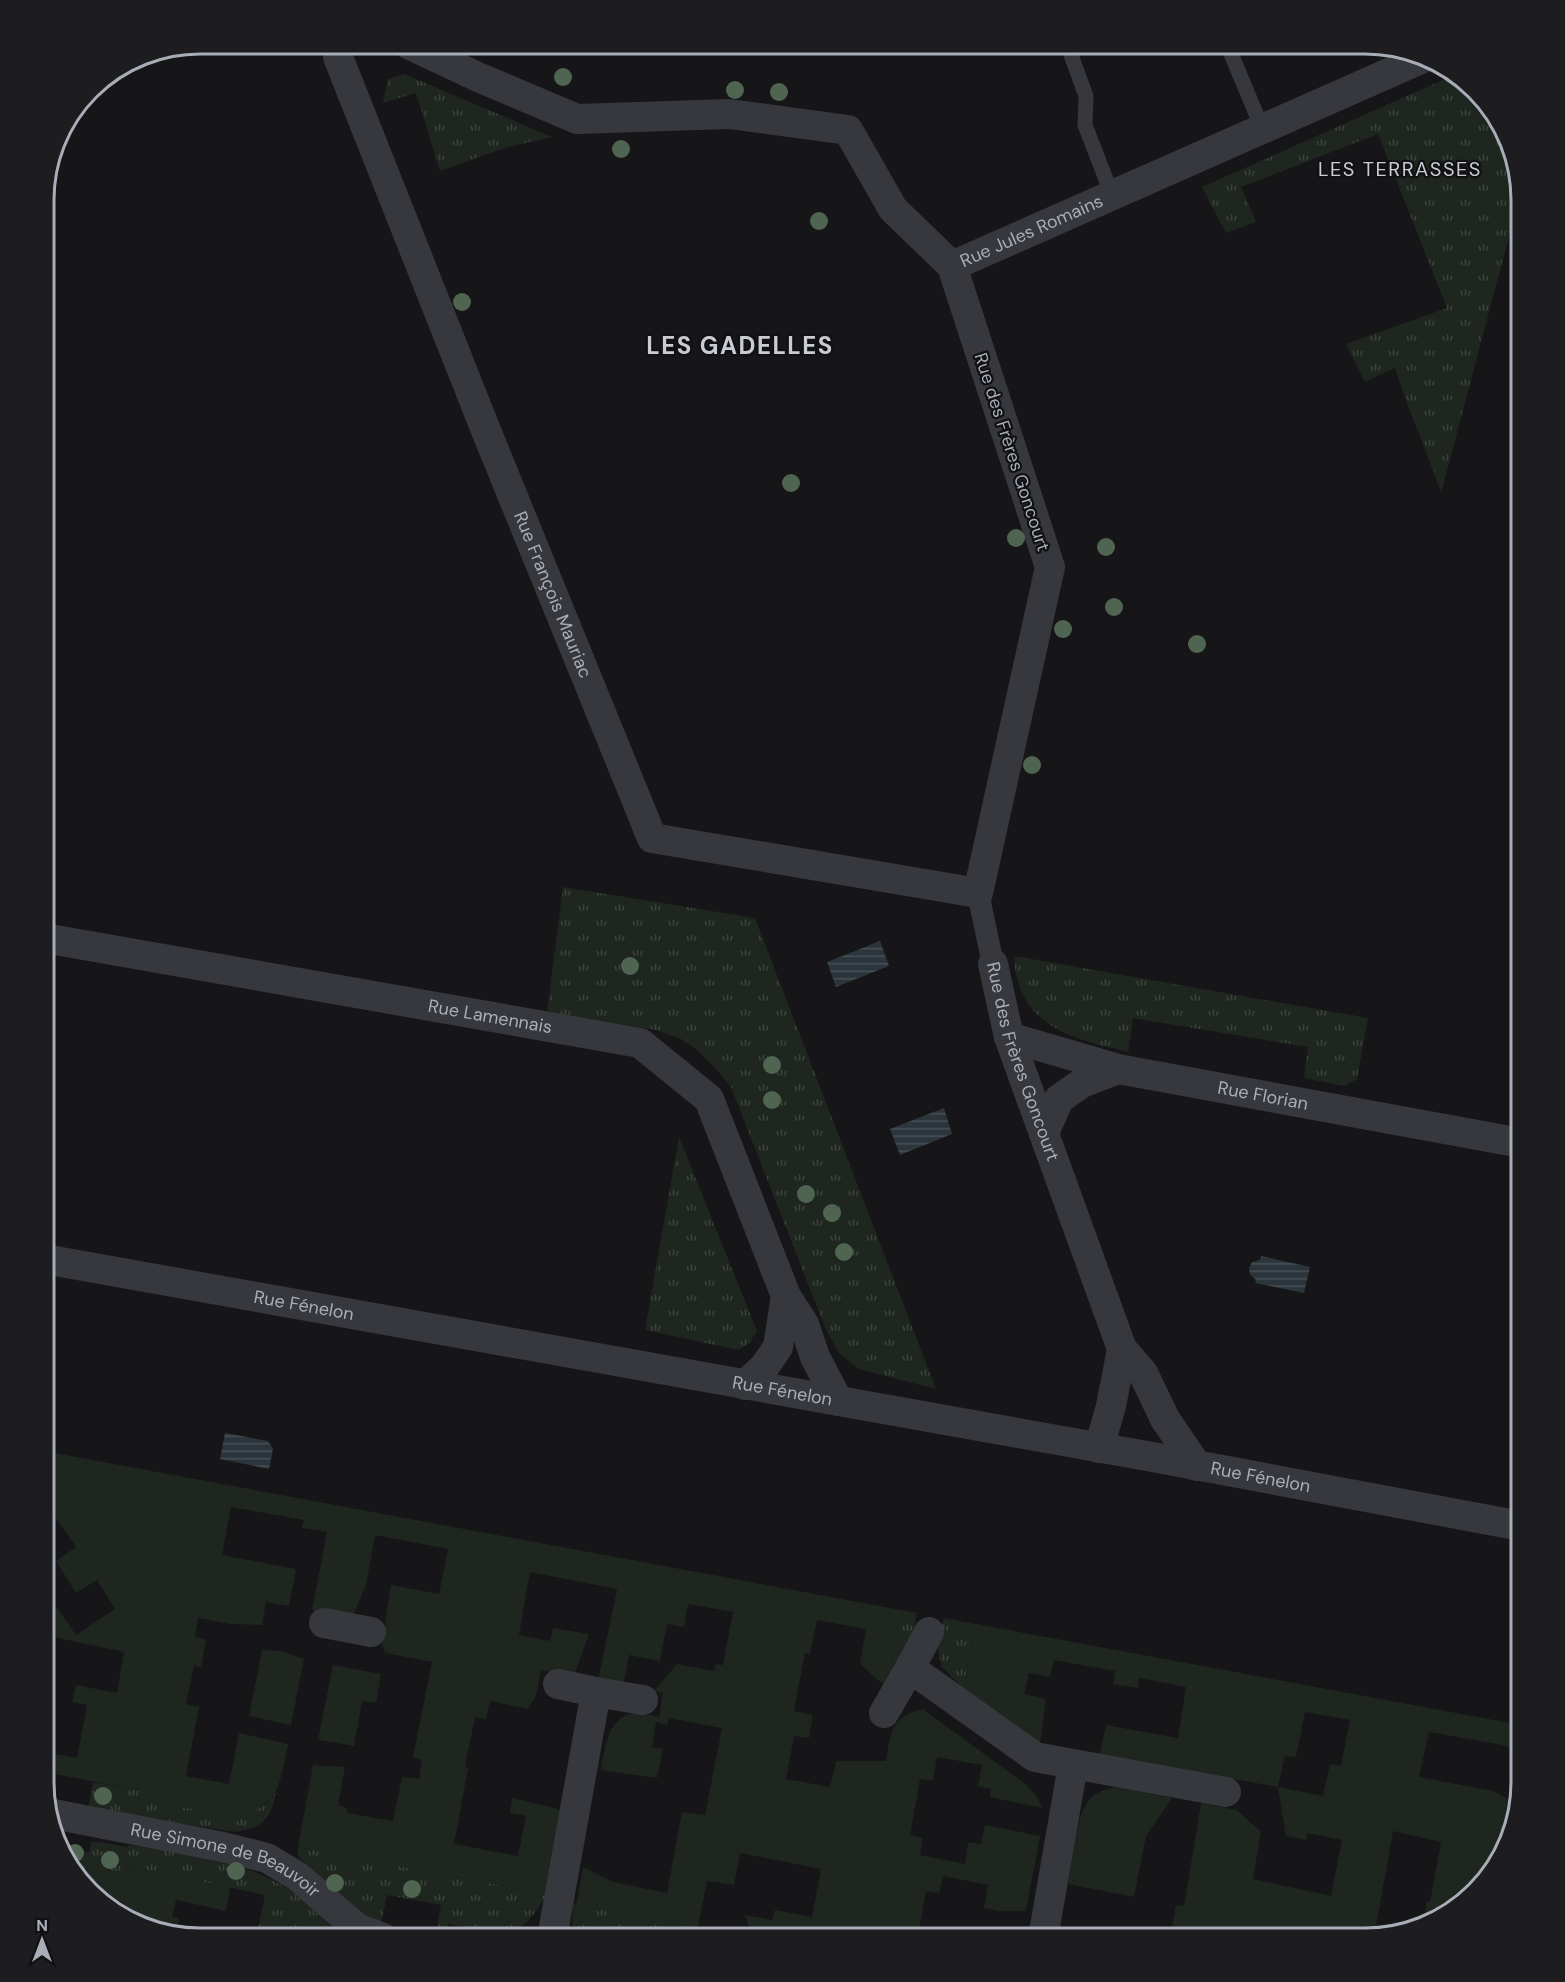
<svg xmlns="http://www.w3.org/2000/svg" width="1565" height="1982" viewBox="0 0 1565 1982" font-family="'DM Sans',sans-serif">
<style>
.grass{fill:url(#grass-tufts)}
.garden{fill:#1e261f;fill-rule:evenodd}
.water{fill:url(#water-rules)}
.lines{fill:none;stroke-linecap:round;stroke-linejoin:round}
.service{stroke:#37383d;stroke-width:15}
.pedestrian{stroke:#37383d;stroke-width:22}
.minor{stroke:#37383d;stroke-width:30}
.tree{fill:#506452}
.labels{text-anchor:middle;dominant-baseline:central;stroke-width:4.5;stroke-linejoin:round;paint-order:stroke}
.street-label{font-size:18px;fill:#a8adb8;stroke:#111113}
.neighbourhood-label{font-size:20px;letter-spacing:1.5px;fill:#c9ccd4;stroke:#111113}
.district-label{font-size:24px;font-weight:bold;letter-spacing:1.5px;fill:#c9ccd4;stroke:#111113}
.rim{fill:none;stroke:#a8adb8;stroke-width:3}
</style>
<defs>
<pattern id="grass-tufts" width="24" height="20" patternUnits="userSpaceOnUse" patternTransform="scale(1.5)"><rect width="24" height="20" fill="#1e261f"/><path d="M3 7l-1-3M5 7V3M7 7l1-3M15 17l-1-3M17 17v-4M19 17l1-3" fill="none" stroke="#3c433d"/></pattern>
<pattern id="water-rules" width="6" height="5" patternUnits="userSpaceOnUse" patternTransform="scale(1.5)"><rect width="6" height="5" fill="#2c353c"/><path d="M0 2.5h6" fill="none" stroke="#485056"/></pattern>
</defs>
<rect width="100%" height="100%" fill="#161618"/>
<!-- grass -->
<path class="grass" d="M404 74 552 137 504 148 440 171 416 93 383 103 388 79Z
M1454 75 1495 113 1520 195 1441 493C1427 451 1408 410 1395 368L1365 382 1346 344 1447 308 1378 134 1241 187 1256 222 1226 233 1202 187Z
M563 887 755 918 936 1389 859 1369 839 1353 826 1330 731 1087 716 1069 696 1049 681 1039 656 1030 547 1012Z
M1014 956 1368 1018 1357 1079 1345 1086 1304 1078 1308 1047 1133 1018 1128 1052C1070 1038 1017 1026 1014 956Z
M679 1137 757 1331 749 1343 739 1350 645 1330Z
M901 1610 917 1613 913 1635 887 1688Z
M944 1618 976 1624 963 1688 942 1667 937 1645Z
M93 1782 140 1790 138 1801 239 1815 266 1804 276 1792C271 1819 263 1827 236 1832L88 1810Z
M92 1841 128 1847 129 1845C182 1854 239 1859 285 1887 307 1901 325 1923 346 1938H256L265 1895 126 1866 123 1876 69 1866 63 1848 89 1852Z
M298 1847 547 1894C522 1934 514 1938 467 1938L468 1928 448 1924 446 1937 436 1934 441 1905 387 1895 381 1924 367 1918 337 1894 298 1856Z
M573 1904 752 1938H577L572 1923Z"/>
<!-- garden -->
<path class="garden" d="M44 1451 901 1610 887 1688 860 1664 866 1629 817 1620 810 1654 805 1653 794 1711 813 1715 809 1738 794 1736 786 1779 830 1787 836 1761H886C891 1732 891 1716 923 1709L1025 1784 1037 1797 1042 1808 990 1797 991 1789 978 1786 982 1765 937 1757 933 1781 920 1779 910 1835 923 1838 920 1855 965 1864 968 1842 981 1844 985 1825 1040 1836 1026 1911H997L984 1908 988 1885 943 1876 939 1893 926 1891 918 1936 927 1938H753L745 1915 772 1920 775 1910 812 1917 821 1869 740 1853 734 1885 707 1881 698 1928 576 1905 583 1867 613 1882 667 1893 682 1812 705 1815 722 1728 669 1718 667 1725 656 1722 652 1747 663 1749 657 1778 601 1770C605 1747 608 1712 640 1713 646 1714 653 1716 659 1717L663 1693 654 1691 677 1664 714 1671 716 1664 723 1665 733 1612 688 1604 684 1627 667 1624 660 1661 629 1655 623 1686 598 1681 617 1589 530 1572 519 1635 550 1641 553 1628 589 1634 574 1676 541 1670 536 1696 528 1709 490 1701 486 1719 475 1717 465 1767 468 1768 454 1844 518 1856 526 1816 510 1813 512 1798 563 1810 547 1894 298 1847 313 1765 345 1767 338 1805 347 1808V1813L393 1821 402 1777 419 1779 422 1760 413 1757 432 1662 385 1653 382 1646 391 1585 439 1594 448 1549 375 1535 366 1585 352 1618 312 1610 327 1532 302 1528 304 1520 231 1507 222 1555 296 1569 289 1606 266 1602 262 1625 230 1624 198 1618 195 1637 206 1640 201 1667 194 1666 186 1704 199 1707 186 1776 229 1784 239 1733 288 1744C281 1779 280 1807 239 1815L138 1801 139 1790 44 1772V1752L77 1758 87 1705 72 1702 76 1685 117 1693 124 1652 44 1635V1624L47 1622 44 1614 56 1606 76 1635 115 1609 97 1580 76 1593 56 1561 76 1547 56 1518 44 1526Z
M976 1624 1521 1725V1753L1503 1745 1429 1732 1419 1777 1493 1791 1516 1804 1511 1826 1479 1882 1452 1912 1424 1919 1427 1902H1430L1441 1842 1393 1831 1375 1932 1381 1934 1366 1938H1170L1176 1905 1184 1906 1201 1803 1237 1810 1261 1832 1253 1879 1331 1896 1342 1840 1308 1833 1306 1840 1286 1836 1278 1787 1100 1755 1106 1725 1178 1738 1186 1687 1139 1678 1138 1688 1113 1684 1115 1671 1054 1660 1050 1677 1029 1673 1024 1694 1046 1699 1040 1744 963 1688ZM1305 1712 1350 1720 1341 1766 1330 1764 1323 1796 1278 1787 1285 1756 1296 1757Z
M262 1650 280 1651 304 1659 291 1725 249 1716Z
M333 1665 381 1674 376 1703 362 1701 354 1746 318 1740Z
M1117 1787 1172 1798 1146 1836 1134 1897 1068 1884C1071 1865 1077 1815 1088 1801 1095 1792 1106 1789 1117 1787Z
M69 1866 123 1876 125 1866 230 1887 226 1911 176 1900 172 1917 179 1918 176 1933 130 1922 70 1869Z"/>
<!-- water -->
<path class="water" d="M880 941 889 966 836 987 827 962Z
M944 1108 952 1134 900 1155 890 1129Z
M1261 1256 1310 1267 1304 1293 1255 1283 1256 1280 1250 1274 1249 1268 1252 1262 1260 1260Z
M225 1433 268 1441 273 1449 269 1469 220 1459Z"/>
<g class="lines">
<!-- service -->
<path class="service" d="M1067 44 1086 96 1085 125 1112 195
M1227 44 1262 128"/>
<!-- pedestrian -->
<path class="pedestrian" d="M978 893 993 964"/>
<!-- minor -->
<g class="minor">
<path id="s1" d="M339 44 338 57 487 433 652 838 978 893 1050 567 952 266 893 209 848 130 729 114 577 119 478 77 408 44"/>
<path id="s2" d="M952 266 1423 58"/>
<path id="s3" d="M44 938 640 1043 709 1099 786 1296"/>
<path id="s4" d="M993 964 1009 1037 1122 1349 1143 1373 1165 1419 1197 1466"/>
<path id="s5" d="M1009 1037 1118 1069 1521 1143"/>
<path d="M1044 1133 1059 1099 1082 1083 1118 1069"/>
<path id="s6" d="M44 1259 1158 1458 1521 1526"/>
<path d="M745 1385 765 1366 778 1347 786 1296 804 1324 815 1357 838 1401"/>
<path d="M1099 1448 1111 1406 1122 1349"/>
<path d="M324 1623 371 1632"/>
<path d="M910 1668 929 1632"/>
<path d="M596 1692 643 1700"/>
<path d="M884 1713 910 1668 1035 1757 1226 1792"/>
<path id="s7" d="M53 1814 223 1847 267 1858 297 1876 357 1928 383 1938"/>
<path d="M552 1938 596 1692 558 1684"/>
<path d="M1043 1938 1073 1765"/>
</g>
</g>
<!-- trees -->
<g class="tree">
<circle cx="563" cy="77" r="9"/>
<circle cx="735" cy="90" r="9"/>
<circle cx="779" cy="92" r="9"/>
<circle cx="621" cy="149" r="9"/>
<circle cx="819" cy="221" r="9"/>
<circle cx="462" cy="302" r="9"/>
<circle cx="791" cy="483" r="9"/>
<circle cx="1016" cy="538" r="9"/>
<circle cx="1106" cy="547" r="9"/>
<circle cx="1114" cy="607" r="9"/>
<circle cx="1063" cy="629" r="9"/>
<circle cx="1197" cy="644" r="9"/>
<circle cx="1032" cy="765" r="9"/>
<circle cx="630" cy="966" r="9"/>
<circle cx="772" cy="1065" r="9"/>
<circle cx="772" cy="1100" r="9"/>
<circle cx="806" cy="1194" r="9"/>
<circle cx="832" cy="1213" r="9"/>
<circle cx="844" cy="1252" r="9"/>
<circle cx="103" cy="1796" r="9"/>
<circle cx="75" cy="1853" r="9"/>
<circle cx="110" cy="1860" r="9"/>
<circle cx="236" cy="1871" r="9"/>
<circle cx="335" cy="1883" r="9"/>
<circle cx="412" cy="1889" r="9"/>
</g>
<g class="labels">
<!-- street labels -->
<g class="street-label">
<text stroke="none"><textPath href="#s2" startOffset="87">Rue Jules Romains</textPath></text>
<text transform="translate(1012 452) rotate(72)">Rue des Frères Goncourt</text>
<text stroke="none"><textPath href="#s1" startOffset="592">Rue François Mauriac</textPath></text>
<text stroke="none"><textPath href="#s3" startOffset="453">Rue Lamennais</textPath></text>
<text stroke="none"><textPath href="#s4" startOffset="102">Rue des Frères Goncourt</textPath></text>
<text stroke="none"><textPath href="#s5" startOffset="261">Rue Florian</textPath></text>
<text stroke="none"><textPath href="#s6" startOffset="264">Rue Fénelon</textPath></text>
<text stroke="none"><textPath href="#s6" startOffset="750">Rue Fénelon</textPath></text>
<text stroke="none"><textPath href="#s6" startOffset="1236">Rue Fénelon</textPath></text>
<text stroke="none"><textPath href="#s7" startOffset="180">Rue Simone de Beauvoir</textPath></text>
</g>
<!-- neighbourhood labels -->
<g class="neighbourhood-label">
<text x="1400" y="169">LES TERRASSES</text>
</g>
<!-- district labels -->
<g class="district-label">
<text x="740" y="345">LES GADELLES</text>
</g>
</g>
<!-- crop -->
<path d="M0 0H1565V1982H0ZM200 54H1365A146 146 0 0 1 1511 200V1782A146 146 0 0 1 1365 1928H200A146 146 0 0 1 54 1782V200A146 146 0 0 1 200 54Z" fill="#1d1d20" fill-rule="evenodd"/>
<path class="rim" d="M200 54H1365A146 146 0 0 1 1511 200V1782A146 146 0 0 1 1365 1928H200A146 146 0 0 1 54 1782V200A146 146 0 0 1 200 54Z"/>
<!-- north arrow -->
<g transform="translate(42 1940)" stroke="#111113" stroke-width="4.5" paint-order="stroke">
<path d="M0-4.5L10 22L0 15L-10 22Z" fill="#a8adb8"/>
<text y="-9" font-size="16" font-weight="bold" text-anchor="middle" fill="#a8adb8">N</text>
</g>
</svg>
